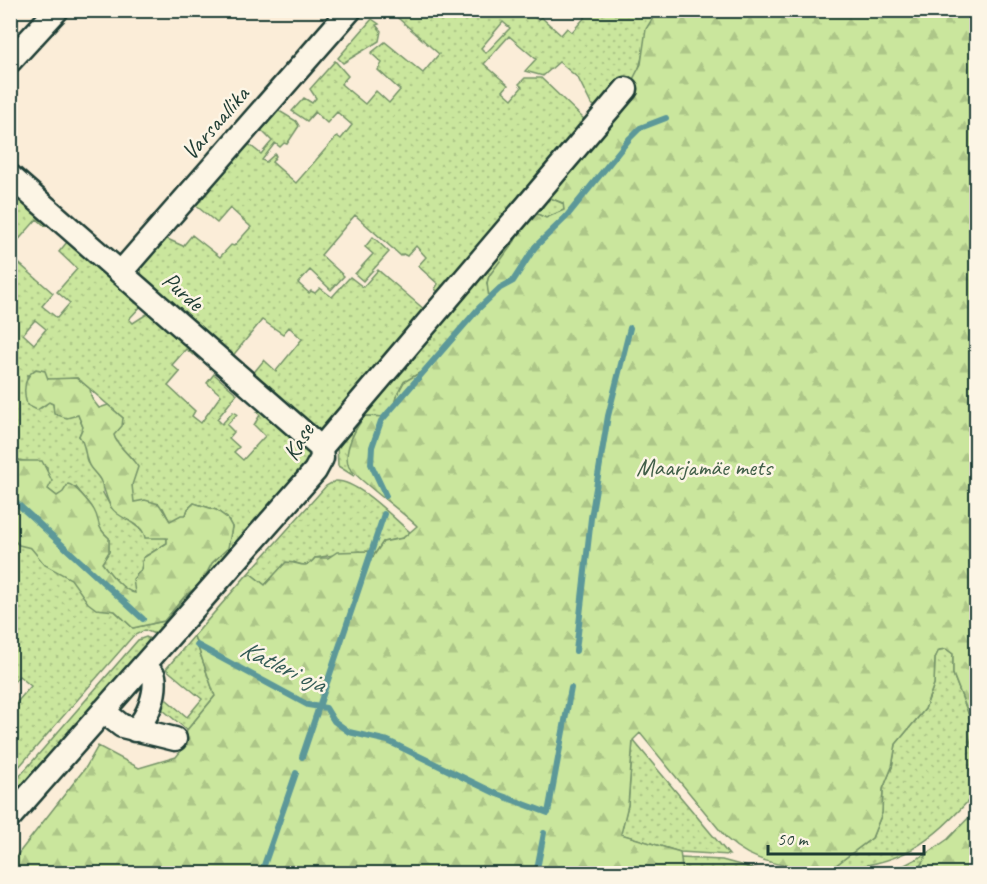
<svg xmlns="http://www.w3.org/2000/svg" width="987" height="884" viewBox="0 0 987 884" font-family="Caveat,sans-serif">
<style>
.grass{fill:url(#grass-dots);stroke:#749268;stroke-width:1.5;fill-rule:evenodd}
.forest{fill:url(#forest-firs);stroke:#749268;stroke-width:1.5}
.lines{fill:none;stroke-linecap:round;stroke-linejoin:round}
.stream{stroke:#5b9899;stroke-width:6}
.minor-casing{stroke:#1f3d34;stroke-width:27}
.minor{stroke:#fcf5e5;stroke-width:22}
.labels{text-anchor:middle;dominant-baseline:central;stroke-width:5;stroke-linejoin:round;paint-order:stroke}
.street-label{font-size:24px;fill:#1f3d34;stroke:#fcf5e5}
.park-label{font-size:24px;fill:#415f49;stroke:#fcf5e5}
.water-label{font-size:26px;font-style:italic;fill:#335b56;stroke:#fcf5e5}
</style>
<defs>
<pattern id="grass-dots" width="8" height="8" patternUnits="userSpaceOnUse" patternTransform="scale(1.5)"><rect width="8" height="8" fill="#cae69d"/><path d="M2 2h.1M6 6h.1" fill="none" stroke="#adc688" stroke-width="1.8" stroke-linecap="round"/></pattern>
<pattern id="forest-firs" width="22" height="20" patternUnits="userSpaceOnUse" patternTransform="scale(1.5)"><rect width="22" height="20" fill="#cae69d"/><path d="M5 1l3.5 6h-7zM16 11l3.5 6h-7z" fill="#adc688"/></pattern>
</defs>
<rect width="100%" height="100%" fill="#fbedd8"/>
<filter id="ink" filterUnits="userSpaceOnUse"><feTurbulence type="fractalNoise" baseFrequency=".0167" numOctaves="2"/><feDisplacementMap in="SourceGraphic" scale="12" xChannelSelector="R" yChannelSelector="G"/><feConvolveMatrix kernelMatrix="1 2 1 2 8 2 1 2 1" color-interpolation-filters="sRGB"/></filter>
<g filter="url(#ink)">
<!-- grass -->
<path class="grass" d="M390 11H526L538 20 541 17 561 35 567 28 572 32 586 16 580 11H639L647 16 657 11C640 34 648 63 629 86 622 95 608 101 598 108L591 104 578 78 559 62 543 76 525 71 536 59 509 36 484 64 508 85 503 91 512 99 522 87 519 84 525 78H541L585 120 443 296 435 289 438 284 418 266 426 257 416 246 407 256 403 254 401 256 355 215 321 255 344 276 331 290 310 270 298 283 309 293 311 291 315 293 320 288 332 297 350 277 363 287 378 270 425 310 321 431 317 432 251 376 264 360 276 371 302 339 289 327 283 334 262 320 231 358 141 276 142 261 165 238 183 246 192 235 220 257 231 245 234 246 251 227 230 208 217 223 194 204 246 142 261 154 272 141 260 129 276 109 296 121 299 126 287 144 284 143 280 147 275 143 262 160 266 162 275 154 276 156 272 162 296 183 337 136 341 139 352 125 337 112 327 123 315 112 307 121 292 111 304 98 312 103 316 98 310 89 335 61 348 76 341 84 365 104 376 91 389 103 400 90 378 70 382 63 371 53 385 42 423 73 439 54ZM503 22 510 28 486 53 481 48Z
M372 19 379 24 376 25 381 31 379 41 343 63 338 58Z
M630 92V103L566 174 548 189 546 196 564 204V210L546 218 535 213 528 216 521 225 515 241 489 276 487 283 490 299 428 368 404 382 396 397 393 410 386 417 365 416C351 433 342 456 354 476L338 466 337 444 356 414 508 231Z
M11 188 48 222 45 226 37 219 15 244 11 240Z
M373 237 389 252 363 281 355 274 373 254 365 247Z
M67 242 142 305 129 319 133 323 150 312 196 351 193 355 186 349 172 365 180 372 168 386 195 411 192 416 201 423 221 395 207 383 214 374 237 394 217 419 222 424 233 412 237 414 227 425 234 432 229 438 239 447 234 452 243 460 265 436 254 425 260 415 257 412 262 410 309 452 310 459 157 635 145 630 133 636 11 776V709L31 686 19 676 11 685V515L133 628 164 621 184 597 202 582 212 563 227 548 232 527 227 518 216 510 194 503 188 509 186 515 170 522 163 508 134 502 132 498 133 460 115 441 113 434 123 418 77 378 54 380 27 375 28 405 41 408 49 402 53 404 55 414 67 417 78 415 83 427 79 436 84 443 87 462 102 482 103 493 111 507 144 532 167 538V543L143 558 141 570 136 574 135 593C122 591 109 573 102 563L109 551V538L97 526 93 509 76 487 57 496 48 489 47 467C34 459 23 464 11 457V259L15 260 53 293 42 306 57 318 70 303 57 292 77 269 59 252ZM35 320 46 329 34 344 23 334Z
M335 481C358 480 392 517 410 532L403 538 383 542 373 557 359 551 315 558C308 567 304 567 294 562L281 568 265 585 251 574 246 576 326 486Z
M194 636 215 696 187 730 156 704 161 695 187 717 202 699 166 669Z
M146 637 152 640 11 801V786L138 640Z
M947 649 953 654V674L974 728 971 745 976 752V792C934 841 899 868 832 868L872 838 882 813 883 789 892 767 896 744 925 709 934 684 935 658 938 650Z
M633 740 729 855 680 852 620 834 628 805Z
M928 853 916 873 876 874 901 867Z
M680 858 722 860 770 873H683Z"/>
<!-- forest -->
<path class="forest" d="M657 11H976V752L970 745 974 728 953 674V654L946 649 939 650 935 658 934 684 925 709 896 744 892 767 883 789 882 813 872 838 832 868C794 868 756 866 727 839L640 733 633 740 628 805 621 834 680 852 683 873 11 874V863L86 767 98 746 139 768 176 757 185 746 187 730 215 696 194 636 246 576 251 574 265 585 286 562C300 562 305 571 315 558H328L337 552 368 551 373 557 383 542 403 538 417 526C404 513 354 477 349 467 342 452 356 427 365 416L386 417 393 410 396 397 404 382 428 368 489 299 487 283 489 276 515 241 521 225 528 216 535 213 546 218 564 210 563 203 545 196 630 103 629 87 641 64 646 29Z
M36 369 45 371 48 379 77 378 90 389 92 399 99 408 108 405 123 418 122 426 114 435C116 445 132 457 138 467L132 485 134 502 145 500 159 504 170 521 181 515H186L188 509 194 503 216 510 227 518 232 527 228 548 212 563 202 582 184 597 164 621 133 628 115 611 96 609 88 603 71 579 45 565 31 548 19 545 11 537V457L20 461H42L52 481 48 489 57 496 63 492 68 484C74 484 90 503 94 510 101 522 95 526 109 538V552L102 563C109 572 123 591 135 593L133 579 141 570 143 558 167 543V538H145C142 520 119 521 111 507 106 499 105 489 101 482 99 475 90 470 88 463 84 453 86 445 79 436L83 427 78 415 67 418 54 414 53 404 49 402 37 410 27 405C23 391 23 377 36 369Z
M976 810V873H916L928 853 948 839Z"/>
<g class="lines">
<!-- stream -->
<path class="stream" d="M386 496 371 464 372 447 381 421 479 308 500 288 513 281 535 247 566 217 630 138 640 128 666 118
M10 497 143 619
M197 645 308 705 326 708 334 721 349 732 388 741 497 794 548 813 571 688
M576 651 591 518 608 416 630 328
M302 757 384 514
M261 874 296 773
M536 874 544 833"/>
<defs>
<path id="minor" d="M10 61 57 10
M10 176 321 448
M121 272 350 10
M103 711 122 726 175 739
M135 730C148 718 157 693 154 676L144 665
M10 817 315 471 322 458 321 448 626 89"/>
</defs>
<!-- minor casing -->
<use href="#minor" class="minor-casing"/>
<!-- minor -->
<use href="#minor" class="minor"/>
</g>
</g>
<g class="labels">
<!-- street labels -->
<g class="street-label">
<text transform="translate(215 123) rotate(-49)">Varsaallika</text>
<text transform="translate(183 291) rotate(41)">Purde</text>
<text transform="translate(298 442) rotate(-60)">Kase</text>
</g>
<!-- park labels -->
<g class="park-label">
<text x="704" y="467">Maarjamäe mets</text>
</g>
<!-- water labels -->
<g class="water-label">
<text transform="translate(283 666) rotate(25)">Katleri oja</text>
</g>
</g>
<!-- margin -->
<rect width="987" height="884" fill="none" stroke="#fcf5e5" stroke-width="36"/>
<rect x="18" y="18" width="951" height="848" fill="none" stroke="#1f3d34" stroke-width="2" filter="url(#ink)"/>
<!-- scale -->
<path d="M768 845v9h156v-9" fill="none" stroke="#1f3d34" stroke-width="3"/>
<text x="777" y="845" font-size="18" fill="#1f3d34" stroke="#fcf5e5" stroke-width="4.5" paint-order="stroke">50 m</text>
</svg>
